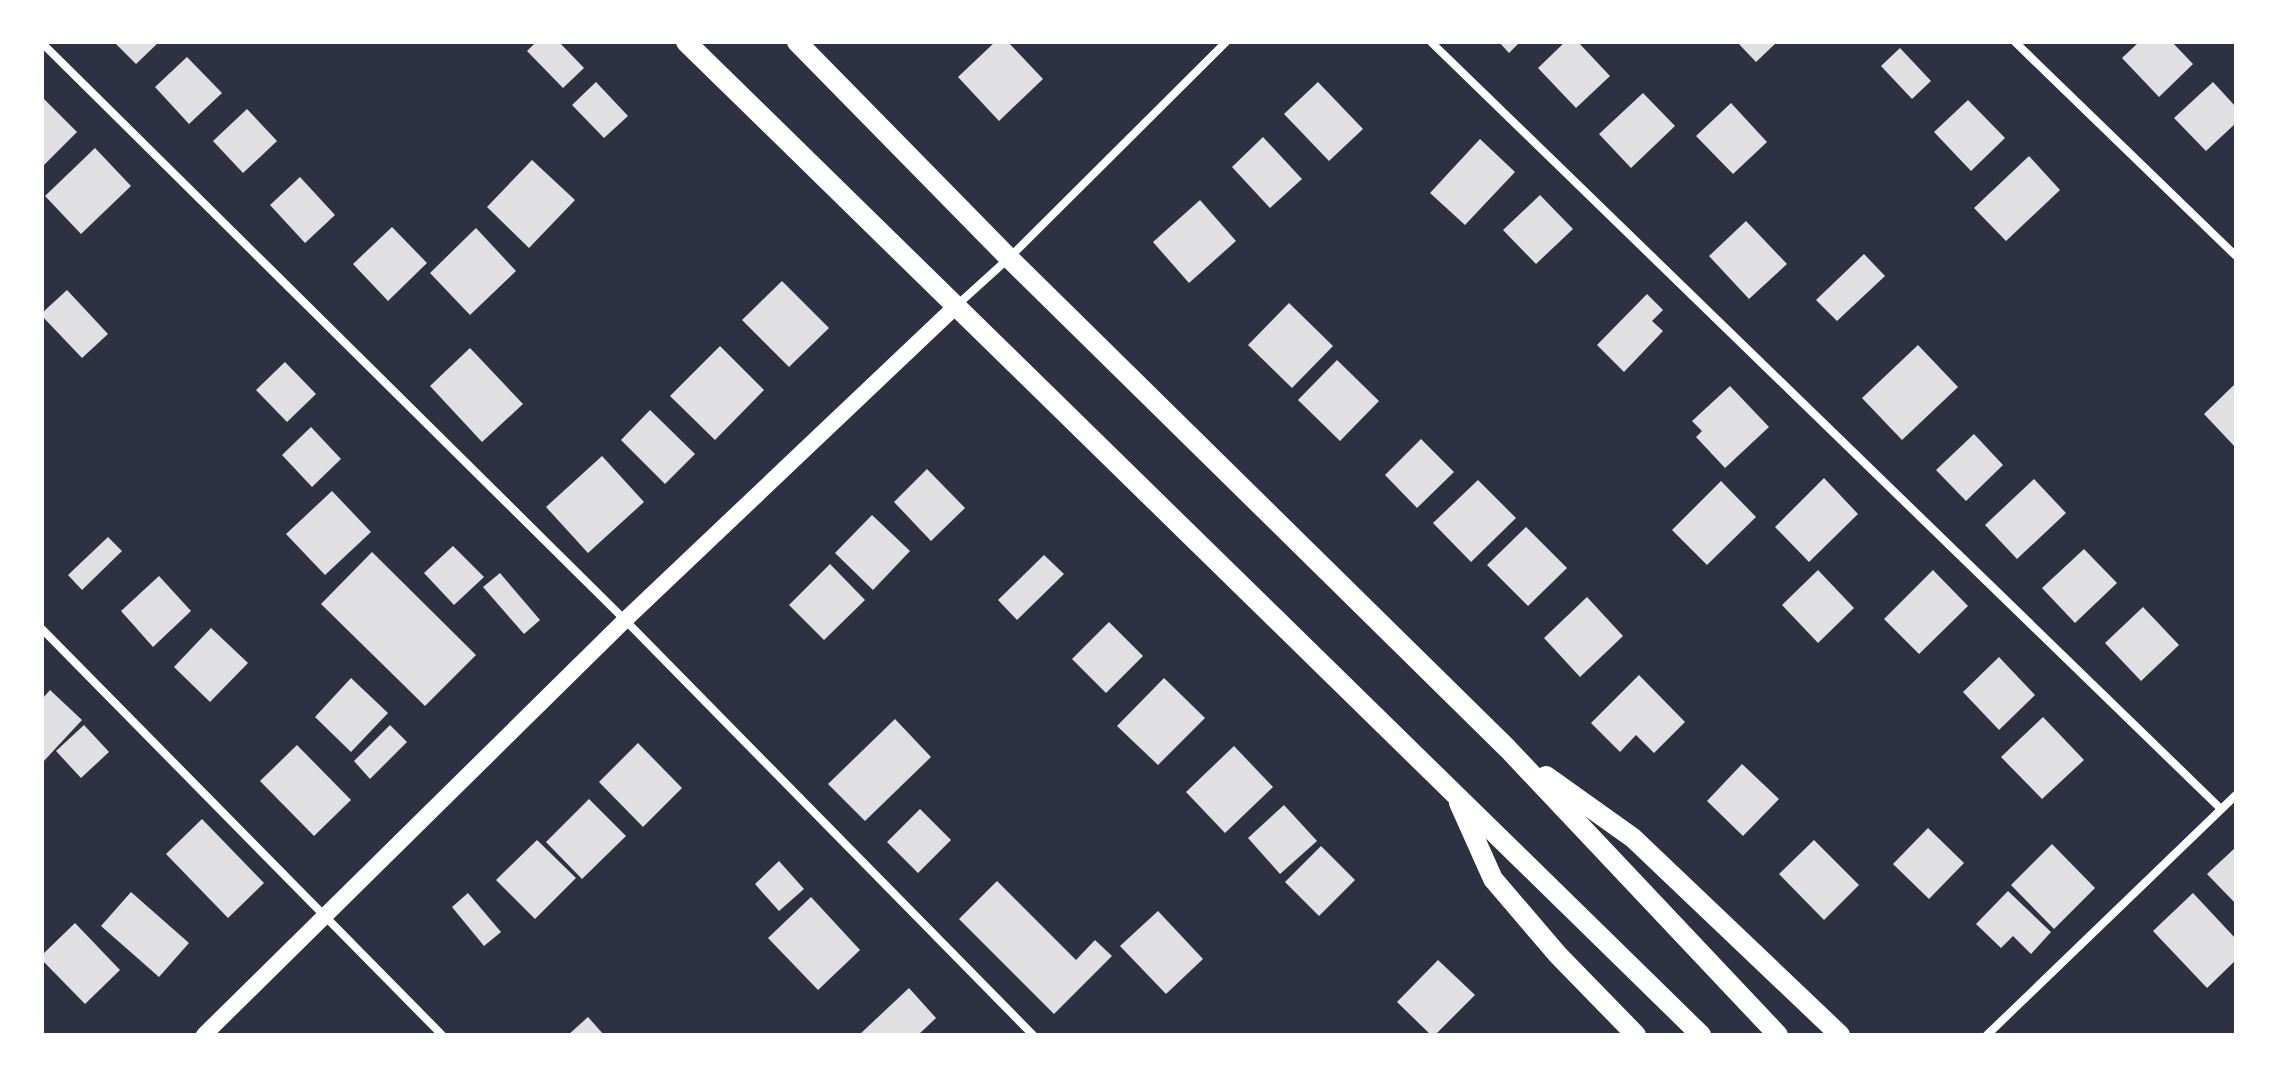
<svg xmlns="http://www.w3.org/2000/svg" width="2278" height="1077" viewBox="0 0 2278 1077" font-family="'Alegreya Sans',sans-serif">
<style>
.building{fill:#e0e0e3}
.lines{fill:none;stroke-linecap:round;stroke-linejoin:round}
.minor{stroke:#fff;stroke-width:8}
.secondary{stroke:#fff;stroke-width:16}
.primary{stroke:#fff;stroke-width:20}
</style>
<rect width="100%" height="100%" fill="#2d3142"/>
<!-- building -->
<path class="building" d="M114 42H159L136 64Z
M536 42H559L584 68 563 88 527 51Z
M995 42H1008L1043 79 999 121 958 77Z
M1499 42H1520L1509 53Z
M1565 42H1578L1610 76 1576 108 1538 68Z
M1737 42H1777L1756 62Z
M2139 42H2172L2193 64 2159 97 2122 58Z
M1900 48 1931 81 1912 99 1881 66Z
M187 57 222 93 189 124 155 87Z
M596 82 628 116 604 138 572 105Z
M1318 82 1363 129 1329 161 1284 114Z
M2213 82 2236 107V123L2206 151 2174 118Z
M1643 93 1675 126 1631 168 1599 134Z
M42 97 77 132 42 167Z
M1968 100 2005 138 1971 171 1934 132Z
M1731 103 1767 142 1733 174 1696 136Z
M247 109 277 141 243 173 213 141Z
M1263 137 1302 179 1270 208 1232 167Z
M1480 139 1515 172 1465 225 1430 193Z
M95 148 131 186 81 234 45 196Z
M2029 156 2060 190 2006 241 1974 208Z
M532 160 575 200 529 248 487 207Z
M300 177 335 215 305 243 270 205Z
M1540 195 1573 229 1536 264 1503 230Z
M1200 200 1236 241 1189 283 1153 242Z
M1746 221 1787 264 1749 299 1709 256Z
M392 227 427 263 388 301 353 264Z
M476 228 516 271 470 315 430 273Z
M1864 254 1885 276 1837 321 1816 300Z
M782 281 829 328 789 367 742 320Z
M67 290 108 334 82 358 42 316V313Z
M1647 294 1663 310 1652 321 1663 331 1624 372 1597 345Z
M1289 303 1333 346 1292 388 1248 345Z
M1918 345 1958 387 1902 440 1862 398Z
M720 346 764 390 715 440 670 396Z
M470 348 523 404 482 442 430 386Z
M1337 360 1379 401 1340 441 1298 400Z
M285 362 316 394 287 422 256 390Z
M2236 383V448L2204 414Z
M1730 386 1769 427 1725 468 1696 437 1702 431 1692 421Z
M650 410 695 454 665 484 621 440Z
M311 427 341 459 312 487 282 455Z
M1974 434 2003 465 1966 501 1936 470Z
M1421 439 1454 472 1417 508 1385 475Z
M602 456 644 502 588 553 546 507Z
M927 469 965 508 931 541 894 502Z
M1824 478 1858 514 1809 562 1775 527Z
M2034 479 2066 513 2017 559 1985 525Z
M1478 480 1516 518 1471 562 1433 523Z
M1721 481 1756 517 1707 565 1672 530Z
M332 491 371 532 325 575 286 534Z
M872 515 910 551 873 590 835 553Z
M1526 527 1567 568 1528 606 1487 565Z
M108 537 122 551 82 590 68 575Z
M453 546 484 577 454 605 424 573Z
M2084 549 2117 583 2075 623 2042 588Z
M372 552 476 655 425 706 321 604Z
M1044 555 1064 574 1017 620 998 600Z
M830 564 865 600 824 640 789 605Z
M1818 570 1854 608 1818 643 1782 605Z
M1933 570 1968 606 1919 654 1884 619Z
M500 573 540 620 524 634 483 587Z
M159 576 191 611 153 647 121 611Z
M1587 597 1623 636 1580 677 1544 638Z
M2143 607 2179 645 2141 681 2105 643Z
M1109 622 1143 656 1106 693 1072 659Z
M211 628 248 663 210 702 174 667Z
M1999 657 2035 695 1999 730 1963 692Z
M1639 675 1685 722 1654 753 1636 735 1620 752 1591 723Z
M351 678 388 713 351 752 315 717Z
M1164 678 1205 718 1158 765 1117 726Z
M50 690 82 720 42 763V699Z
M2043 717 2084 760 2042 799 2001 757Z
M895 719 931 757 865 821 828 784Z
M84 725 109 752 81 778 56 751Z
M390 725 407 742 370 779 354 761Z
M638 743 682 788 643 827 599 782Z
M297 745 351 800 314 836 260 781Z
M1234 746 1273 787 1225 833 1186 792Z
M1742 764 1779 799 1743 836 1707 801Z
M589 799 626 836 582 879 546 842Z
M1284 805 1317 841 1280 874 1248 838Z
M920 809 951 840 918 873 887 842Z
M202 819 264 883 228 918 166 854Z
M1928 828 1964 863 1929 899 1893 864Z
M537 840 576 878 535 919 496 880Z
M1814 840 1859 885 1824 920 1779 874Z
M2052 844 2095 888 2054 929 2011 885Z
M1321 846 1355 880 1319 916 1285 882Z
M2236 847V904L2207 874Z
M779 861 804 889 779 911 755 884Z
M997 881 1076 960 1095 940 1112 956 1054 1014 959 919Z
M2008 891 2051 932 2031 954 2013 936 2001 948 1976 924Z
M131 892 189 943 159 977 101 926Z
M468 893 501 932 484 946 452 907Z
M2193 893 2236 939V960L2207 988 2153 931Z
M811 897 860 950 818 990 768 938Z
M1158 911 1203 959 1166 994 1120 946Z
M75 923 120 970 85 1004 42 960V955Z
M1438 960 1475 995 1435 1035H1431L1397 1002Z
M909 988 936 1018 918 1035H859Z
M588 1017 604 1035H568Z"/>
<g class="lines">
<!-- minor -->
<path class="minor" d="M1431 42 2221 809
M2015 42 2236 256
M42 43 625 620 1033 1035
M956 306 1009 258 1226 42
M42 629 442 1035
M1987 1035 2236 795"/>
<!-- secondary -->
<path class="secondary" d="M204 1035 625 620 955 307"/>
<!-- primary -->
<path class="primary" d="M686 42 1701 1035
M797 42 1009 258 1508 749 1778 1035
M1546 776 1633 838 1840 1035
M1459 803 1493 879 1558 955 1636 1035"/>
</g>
<!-- border -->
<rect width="2278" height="1077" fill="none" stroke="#ffffff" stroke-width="88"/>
</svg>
